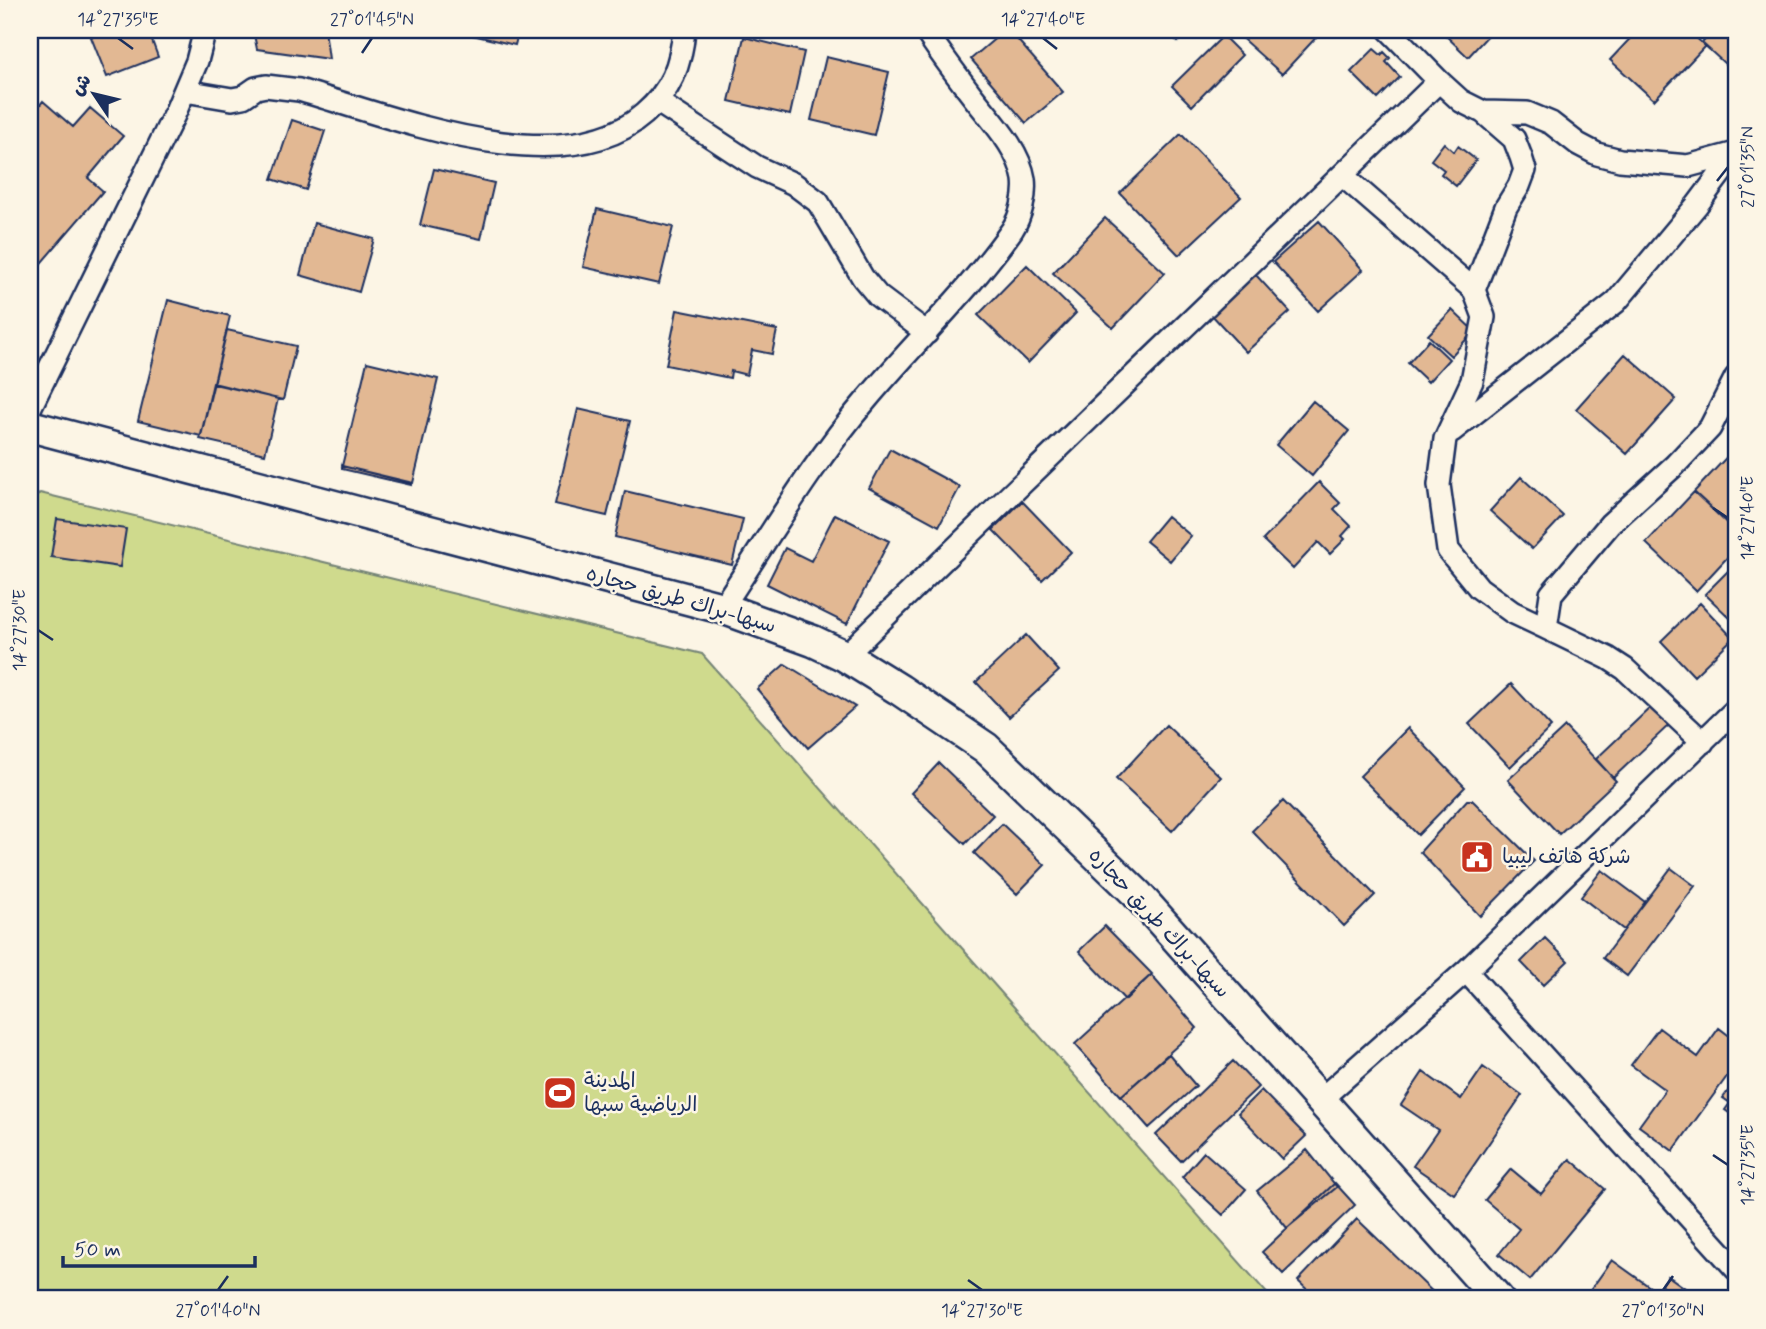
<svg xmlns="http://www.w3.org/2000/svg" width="1766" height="1329" viewBox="0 0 1766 1329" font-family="Mynerve,'Playpen Sans Arabic',sans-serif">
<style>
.green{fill:#cfda8d;stroke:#758476;stroke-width:2}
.building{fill:#e2b893;stroke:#1b2f5e;stroke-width:2}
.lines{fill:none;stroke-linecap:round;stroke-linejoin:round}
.minor-casing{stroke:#1b2f5e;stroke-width:26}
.secondary-casing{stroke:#1b2f5e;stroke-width:35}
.minor{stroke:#fcf5e5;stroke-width:21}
.secondary{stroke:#fcf5e5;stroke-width:30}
.ticks{fill:none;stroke:#1b2f5e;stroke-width:2.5}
.labels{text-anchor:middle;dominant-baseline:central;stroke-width:5;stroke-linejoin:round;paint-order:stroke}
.street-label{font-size:21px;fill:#1b2f5e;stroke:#fcf5e5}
.poi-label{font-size:21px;fill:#1b2f5e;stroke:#fcf5e5;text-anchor:start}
.neatline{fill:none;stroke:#1b2f5e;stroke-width:2.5}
.ticks-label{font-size:18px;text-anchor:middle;fill:#1b2f5e}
</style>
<rect width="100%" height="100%" fill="#fcf5e5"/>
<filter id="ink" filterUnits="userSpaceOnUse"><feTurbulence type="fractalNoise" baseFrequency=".0143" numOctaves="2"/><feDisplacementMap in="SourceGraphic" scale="14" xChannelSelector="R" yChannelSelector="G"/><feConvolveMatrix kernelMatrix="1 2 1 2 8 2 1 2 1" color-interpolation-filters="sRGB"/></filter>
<g filter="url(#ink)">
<!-- green -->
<path class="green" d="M40 493 702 654 1272 1299H30V503Z"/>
<!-- building -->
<path class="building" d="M110 30H148L158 57 107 77 91 37Z
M253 30H325L329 59 257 49Z
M451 30H519L515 45Z
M1005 30H1009L1063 92 1026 123 971 59Z
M1166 30H1189L1178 42Z
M1241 30H1323L1282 74 1237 34Z
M1442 30H1493L1468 57 1441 31Z
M1638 30H1688L1705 46 1654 100 1610 60Z
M1714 30H1736V74L1702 43Z
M1223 36 1242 55 1192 106 1172 86Z
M744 37 804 52 790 115 729 101Z
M1374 49 1381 55 1384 52 1390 58 1386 62 1400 77 1378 99 1351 72Z
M826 57 889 72 874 135 811 120Z
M43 101 73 127 90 108 123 136 88 178 103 191 30 276V117Z
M292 120 325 131 306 190 272 179Z
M1181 134 1241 197 1179 255 1120 193Z
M1444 143 1454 152 1458 146 1476 160 1456 186 1441 174 1444 170 1431 160Z
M434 169 494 183 481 239 420 225Z
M597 209 673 227 659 284 583 267Z
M1105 218 1165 273 1113 328 1053 273Z
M1319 221 1363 270 1318 311 1273 262Z
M314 223 374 239 359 292 300 275Z
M1027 265 1076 313 1028 363 978 315Z
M1255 274 1290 312 1246 352 1211 314Z
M168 300 230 316 201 436 138 421Z
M677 310 777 330 772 354 752 350 747 375 731 371 730 378 666 365Z
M1452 310 1474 331 1451 356 1428 335Z
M227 330 296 346 283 400 214 384Z
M1429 340 1449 359 1428 382 1408 363Z
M1625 354 1676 399 1627 454 1576 409Z
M367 362 438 379 413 483 342 466Z
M213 383 278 399 265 454 200 439Z
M1313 401 1349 431 1312 476 1276 445Z
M578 409 630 421 607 516 555 504Z
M1736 447V531L1694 492Z
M890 449 960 487 939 526 869 488Z
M342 466 411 483V485L342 469Z
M1521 477 1563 516 1532 549 1490 511Z
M1319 482 1340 503 1334 509 1351 526 1342 536 1345 539 1330 554 1318 542 1293 569 1263 540Z
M625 491 743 519 732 565 615 537Z
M1694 492 1736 532V548L1696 591 1646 543Z
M1022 501 1071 552 1042 580 993 530Z
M835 514 889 541 847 624 767 584 785 548 811 561Z
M1167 516 1191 536 1170 561 1146 541Z
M57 519 126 529 120 567 51 557Z
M1736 563V624L1705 594Z
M1700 603 1733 638 1694 676 1661 641Z
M1026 635 1059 671 1009 717 976 682Z
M785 664 855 707 808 748 757 689Z
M1511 684 1551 727 1510 767 1469 724Z
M1652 706 1669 725 1613 778 1596 759Z
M1166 725 1221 777 1172 831 1116 779Z
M1565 727 1616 781 1559 834 1508 780Z
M1408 728 1465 787 1418 835 1360 776Z
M939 763 993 815 965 844 911 793Z
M1467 800H1472L1534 861 1480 916 1420 852Z
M1283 801 1375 895 1344 926 1252 831Z
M1002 824 1045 865 1017 894 974 853Z
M1671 868 1695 886 1627 976 1603 958Z
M1602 870 1645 902 1624 930 1581 897Z
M1105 926 1152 974 1125 1000 1079 951Z
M1545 938 1568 961 1543 985 1521 962Z
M1151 975 1197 1028 1121 1096 1075 1044Z
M1659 1028 1698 1057 1719 1028 1736 1041V1064L1673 1151 1639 1126 1665 1090 1631 1065Z
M1169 1054 1196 1086 1149 1128 1121 1096Z
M1233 1061 1258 1087 1181 1161 1156 1135Z
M1483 1067 1522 1095 1454 1194 1413 1166 1438 1130 1401 1105 1423 1072 1461 1099Z
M1736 1080V1118L1725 1110 1730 1103 1723 1098Z
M1261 1090 1306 1136 1282 1159 1238 1113Z
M1307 1150 1337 1187 1287 1228 1257 1191Z
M1204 1152 1246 1189 1223 1215 1182 1177Z
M1570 1159 1605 1189 1530 1280 1499 1254 1519 1229 1485 1200 1511 1169 1541 1194Z
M1335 1183 1355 1205 1283 1274 1262 1252Z
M1357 1219 1440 1299H1317L1298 1281Z
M1612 1260 1657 1292 1668 1276 1692 1293 1687 1299H1584Z"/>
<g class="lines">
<defs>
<path id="minor" d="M1389 30 1439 81 1461 101 1483 112 1514 139 1521 157 1525 170 1519 186 1506 207 1474 290
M185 91 232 99 243 97 256 88 266 86 299 90C390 116 562 186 644 114 671 91 681 65 684 30
M658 102 757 167 794 184 818 202 863 278 878 296 927 333
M1483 112 1527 113 1551 123 1578 144 1597 154 1620 160 1688 166 1736 153
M1342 175 1474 290 1484 317 1472 381 1445 439 1439 485 1448 550 1479 588 1512 612 1546 628
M30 408 175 113 197 61 205 30
M1452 431 1616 302 1697 205 1736 153
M722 608C769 537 812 463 867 399 915 342 969 291 1012 230 1021 216 1026 196 1024 179 1019 148 990 119 971 94 955 73 939 52 925 30
M845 656C1041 463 1241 274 1439 81
M1703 742 1625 669 1608 658 1546 628 1551 594 1610 524 1675 465 1710 428 1736 377
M1466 971 1736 1269
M1321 1099 1466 971 1736 709"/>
<path id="secondary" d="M30 426 722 608 813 641 845 656 900 690 986 748 1137 894 1498 1299"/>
</defs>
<!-- minor casing -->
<use href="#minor" class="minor-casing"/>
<!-- secondary casing -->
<use href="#secondary" class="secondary-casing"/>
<!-- minor -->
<use href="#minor" class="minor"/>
<!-- secondary -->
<use href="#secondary" class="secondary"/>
</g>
</g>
<!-- ticks -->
<path class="ticks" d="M118 38 133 49M1043 38 1057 49M362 53 372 38M1717 181 1728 167M1713 508 1728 518M38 630 53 640M1713 1155 1728 1165M968 1280 982 1290M218 1290 228 1276M1663 1290 1673 1276"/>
<!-- icons -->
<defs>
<symbol id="civic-square" viewBox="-11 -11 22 22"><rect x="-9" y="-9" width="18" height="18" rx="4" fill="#c8321e" stroke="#fcf5e5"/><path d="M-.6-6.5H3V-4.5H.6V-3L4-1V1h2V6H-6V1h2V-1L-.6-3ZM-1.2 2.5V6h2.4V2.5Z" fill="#fff"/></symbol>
<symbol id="stadium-square" viewBox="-11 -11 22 22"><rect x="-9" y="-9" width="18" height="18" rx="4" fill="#c8321e" stroke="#fcf5e5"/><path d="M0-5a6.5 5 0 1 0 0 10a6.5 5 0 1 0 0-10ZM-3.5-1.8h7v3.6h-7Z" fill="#fff"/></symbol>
</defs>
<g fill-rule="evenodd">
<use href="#civic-square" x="1458" y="838" width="38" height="38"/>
<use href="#stadium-square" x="541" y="1074" width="38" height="38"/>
</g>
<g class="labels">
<!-- street labels -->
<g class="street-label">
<text transform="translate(681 600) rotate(16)">سبها-براك طريق حجاره</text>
<text transform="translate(1159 923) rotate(47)">سبها-براك طريق حجاره</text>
</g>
<!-- poi labels -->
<g class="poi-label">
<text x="1502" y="857">شركة هاتف ليبيا</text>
<text x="584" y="1081">المدينة<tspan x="584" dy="24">الرياضية سبها</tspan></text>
</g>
</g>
<!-- margin -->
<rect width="1766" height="1329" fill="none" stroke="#fcf5e5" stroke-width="77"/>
<!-- north arrow -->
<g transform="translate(94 94) rotate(305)" stroke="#fcf5e5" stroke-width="5" paint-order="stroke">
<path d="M0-5L12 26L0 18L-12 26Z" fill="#1b2f5e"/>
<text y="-10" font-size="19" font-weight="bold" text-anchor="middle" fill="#1b2f5e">ش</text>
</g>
<!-- scale -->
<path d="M63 1256v10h192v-10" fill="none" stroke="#1b2f5e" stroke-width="3.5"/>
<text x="74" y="1256" font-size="21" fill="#1b2f5e" stroke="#fcf5e5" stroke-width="5" paint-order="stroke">50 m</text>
<rect x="38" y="38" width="1690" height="1252" class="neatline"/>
<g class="ticks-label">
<text x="118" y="25">14°27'35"E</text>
<text x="372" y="25">27°01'45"N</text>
<text x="1043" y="25">14°27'40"E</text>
<text transform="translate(1747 167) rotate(-90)" y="6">27°01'35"N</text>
<text transform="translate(1747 518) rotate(-90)" y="6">14°27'40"E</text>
<text transform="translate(19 630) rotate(-90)" y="6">14°27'30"E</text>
<text transform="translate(1747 1165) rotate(-90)" y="6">14°27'35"E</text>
<text x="218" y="1316">27°01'40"N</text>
<text x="982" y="1316">14°27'30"E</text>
<text x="1663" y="1316">27°01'30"N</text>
</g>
</svg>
